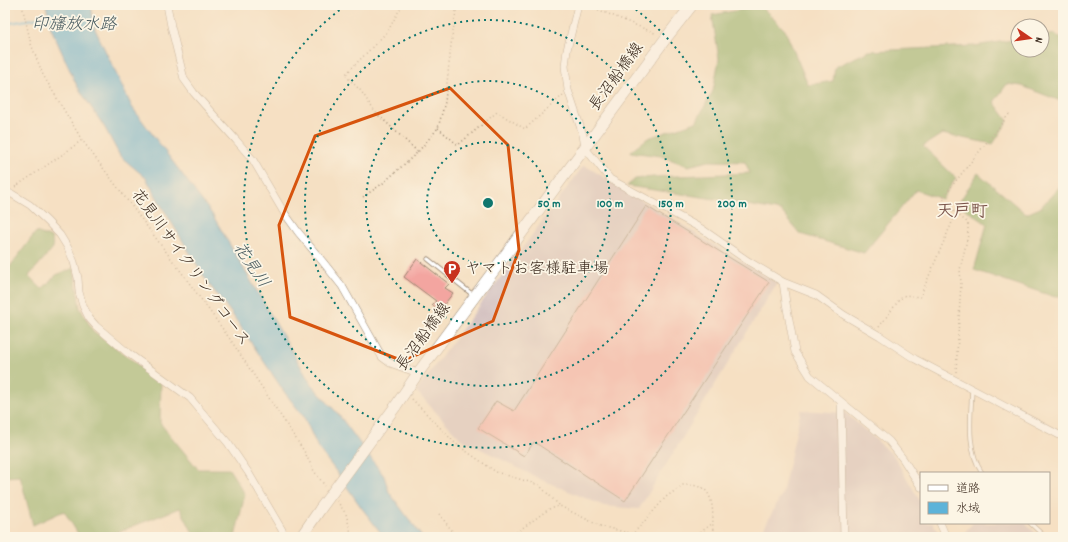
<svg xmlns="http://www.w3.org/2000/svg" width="1068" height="542" viewBox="0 0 1068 542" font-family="Dekko,'Klee One',sans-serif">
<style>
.industrial{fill:#d2bfbf}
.forest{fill:#85ad64;stroke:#606c41}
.water{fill:#5db3d9;stroke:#4c6e7c}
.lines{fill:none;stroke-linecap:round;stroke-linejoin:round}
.stream{stroke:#5db3d9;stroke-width:2.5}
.building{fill:#f3a5a0}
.lane-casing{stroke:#988570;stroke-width:5}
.street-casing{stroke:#988570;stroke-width:8}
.primary-casing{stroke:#988570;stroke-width:12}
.path{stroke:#988570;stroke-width:1.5;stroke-dasharray:1 3;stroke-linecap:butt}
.lane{stroke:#fff;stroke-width:3.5}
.street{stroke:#fff;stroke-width:7}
.primary{stroke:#fff;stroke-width:11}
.primary-bridge-casing{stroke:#988570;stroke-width:12;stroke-linecap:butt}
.primary-bridge{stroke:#fff;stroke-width:11}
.marked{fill:none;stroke:#d7540e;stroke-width:3;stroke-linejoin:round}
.ring{fill:none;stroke:#0f766e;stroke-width:2;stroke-dasharray:2 4}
.labels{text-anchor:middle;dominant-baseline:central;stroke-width:3.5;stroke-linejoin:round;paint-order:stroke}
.street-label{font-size:16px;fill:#3b2a1e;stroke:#fcf5e5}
.poi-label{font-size:16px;fill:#3b2a1e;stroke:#fcf5e5;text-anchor:start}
.water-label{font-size:17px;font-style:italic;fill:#475a5f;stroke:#fcf5e5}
.neighbourhood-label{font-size:17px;font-weight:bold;fill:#7b554c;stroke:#fcf5e5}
.centre{fill:#0f766e;stroke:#fcf5e5;stroke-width:2}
.ring-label{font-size:12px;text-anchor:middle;font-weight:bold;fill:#0f766e;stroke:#fcf5e5;stroke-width:3.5;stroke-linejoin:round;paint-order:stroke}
</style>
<rect width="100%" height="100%" fill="#fcf5e5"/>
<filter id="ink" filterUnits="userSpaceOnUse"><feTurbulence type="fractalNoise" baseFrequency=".025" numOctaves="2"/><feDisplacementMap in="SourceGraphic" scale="8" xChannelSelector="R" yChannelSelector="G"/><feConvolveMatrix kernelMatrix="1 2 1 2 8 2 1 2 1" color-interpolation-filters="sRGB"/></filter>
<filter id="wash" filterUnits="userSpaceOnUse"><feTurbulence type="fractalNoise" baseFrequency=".012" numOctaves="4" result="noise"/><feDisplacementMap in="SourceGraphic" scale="16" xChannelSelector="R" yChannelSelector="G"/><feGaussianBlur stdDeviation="0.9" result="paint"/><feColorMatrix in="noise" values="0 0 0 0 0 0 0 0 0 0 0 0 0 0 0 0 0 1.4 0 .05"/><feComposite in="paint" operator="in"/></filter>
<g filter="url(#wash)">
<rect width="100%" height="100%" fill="#f5e0c3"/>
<!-- industrial -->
<path class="industrial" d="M584 165 777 283 639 509 604 506 542 480 461 439 416 391Z
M801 410 846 413 894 456 921 503V523H933L941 537H762L763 530 782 494Z
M973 523H1025L1040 537H960Z"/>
<!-- forest -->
<path class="forest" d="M761 6 785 30 808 85 833 81 835 67 869 51 974 46 1018 39V50H1042V36L1055 34 1063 40V102L1022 86 1007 84 994 102 1008 121 993 144 942 134 923 146 956 178 942 199 916 190 864 253 800 234 781 211 715 199 627 186 635 179 653 177 750 173 745 162 709 161 688 166 661 156 630 152 648 138 696 122 713 91 719 59 712 15Z
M978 173 1026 214 1040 208 1063 183V295L1055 297 974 270 987 224 958 204Z
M36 232 52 238 53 248 29 276 42 289 56 275 74 268 80 308 93 331 136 363 147 374 161 382 160 423 198 469H229L245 494 235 537H195L180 508 105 537H80L64 511 33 525 20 476 5 477V273Z"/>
<!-- water -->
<path class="water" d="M46 5H91L95 29 132 107 212 214 311 384 339 415 384 476 389 492 422 537H384L361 507 335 470 318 448 304 417 285 393 232 314 208 283 161 205 146 178 120 156 105 128 77 86 51 28Z"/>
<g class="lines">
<!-- stream -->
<path class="stream" d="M5 24 50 16"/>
</g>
<g id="blocks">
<!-- building -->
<path class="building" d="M646 206 769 282 625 501 534 442 524 456 478 428 496 401 514 411Z
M417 259 449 284 445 288 453 293 439 311 432 305 436 301 404 277Z"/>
</g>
</g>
<g filter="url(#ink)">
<use href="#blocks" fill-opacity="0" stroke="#988570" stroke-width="1"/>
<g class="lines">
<defs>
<path id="lane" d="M428 259 473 295
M972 389C971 416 966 449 982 473
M1030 523 1045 537"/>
<path id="street" d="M167 5 171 26 184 79 194 93 236 140 253 160 283 211 298 232 323 262 342 286 382 357 390 363 418 373
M578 5 567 50 565 66 568 90 583 135 585 148 610 179 702 229 748 261 783 282 786 303 795 352 810 376 889 441 903 459 921 487
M5 192 12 194 30 205 48 222 60 235 68 248 74 262 78 278 79 292 83 306 89 318 96 326 128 353 190 398 228 443 248 472 282 530 284 537
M783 282 816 295 844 315 880 336 915 359 1063 437
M841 402 844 537
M940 523 946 537"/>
<path id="primary" d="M395 407 418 373 666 38 692 5
M301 537 321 508"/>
</defs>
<!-- lane casing -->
<use href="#lane" class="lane-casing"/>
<!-- street casing -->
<use href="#street" class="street-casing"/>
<!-- primary casing -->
<use href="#primary" class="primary-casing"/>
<!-- path -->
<path class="path" d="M22 5 31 44 43 75 82 140 182 273 230 339 304 451 314 471 325 486
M402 5 388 31 345 75 361 91 375 112 418 152
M587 5 657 34
M438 128 458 145 497 112 525 129 563 95
M15 187 66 152 82 140
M363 197 382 184 418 152 438 128 445 102 451 45 457 5
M879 327 899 300 905 295 920 297 956 213
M956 372 961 283 960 270 968 235V223L946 205 943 197 1010 113
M412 399 456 444 496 472 539 485 560 506
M337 501 346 514 351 533 354 537
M439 514 457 537
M510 537 549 509 560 506 600 526 633 534 666 497 683 485C690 485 698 485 704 489 716 498 712 524 713 537
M694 537 713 523"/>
<!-- lane -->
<use href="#lane" class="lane"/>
<!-- street -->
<use href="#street" class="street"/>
<!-- primary -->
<use href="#primary" class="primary"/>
<defs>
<path id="primary-bridge" d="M321 508 395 407"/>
</defs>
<!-- primary-bridge casing -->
<use href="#primary-bridge" class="primary-bridge-casing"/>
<!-- primary-bridge -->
<use href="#primary-bridge" class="primary-bridge"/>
</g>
</g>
<!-- marked area -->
<path d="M0 0H1068V542H0ZM450 88 508 145 519 250 493 321 403 361 290 317 279 225 315 136Z" fill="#f5e0c3" fill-opacity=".55" fill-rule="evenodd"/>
<path class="marked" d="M450 88 508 145 519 250 493 321 403 361 290 317 279 225 315 136Z"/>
<!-- distance rings -->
<g class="ring">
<circle cx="488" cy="203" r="61"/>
<circle cx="488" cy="203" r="122"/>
<circle cx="488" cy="203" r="183"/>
<path d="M631 6A244 244 0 1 1 345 6"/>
</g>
<!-- icons -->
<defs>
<symbol id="parking-pin" viewBox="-11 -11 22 30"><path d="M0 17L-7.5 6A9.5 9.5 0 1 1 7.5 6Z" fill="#c8321e" stroke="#fcf5e5"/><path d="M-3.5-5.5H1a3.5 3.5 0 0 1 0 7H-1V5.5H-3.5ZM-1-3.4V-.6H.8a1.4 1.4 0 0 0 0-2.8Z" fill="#fff"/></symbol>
</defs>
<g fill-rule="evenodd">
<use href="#parking-pin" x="442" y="259" width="20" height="27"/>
</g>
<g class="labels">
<!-- street labels -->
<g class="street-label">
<text transform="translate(617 77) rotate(-54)">長沼船橋線</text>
<text transform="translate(190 268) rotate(54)">花見川サイクリングコース</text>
<text transform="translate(424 337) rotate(-54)">長沼船橋線</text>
</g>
<!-- poi labels -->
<g class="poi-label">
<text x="465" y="269">ヤマトお客様駐車場</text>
</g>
<!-- water labels -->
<g class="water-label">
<text x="74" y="26">印旛放水路</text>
<text transform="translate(250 266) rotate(56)">花見川</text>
</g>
<!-- neighbourhood labels -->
<g class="neighbourhood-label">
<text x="962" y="213">天戸町</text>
</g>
</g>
<circle cx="488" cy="203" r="6" class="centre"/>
<g class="ring-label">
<text x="549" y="207">50 m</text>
<text x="610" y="207">100 m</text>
<text x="671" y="207">150 m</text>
<text x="732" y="207">200 m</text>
</g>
<!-- margin -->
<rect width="1068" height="542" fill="none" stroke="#fcf5e5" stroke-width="20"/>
<!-- legend -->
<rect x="920" y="472" width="130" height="52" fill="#fcf5e5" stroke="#afa495"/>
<rect x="928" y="485" width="20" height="6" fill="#ffffff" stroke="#afa495"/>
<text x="956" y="492" font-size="12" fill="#3b2a1e">道路</text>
<rect x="928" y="502" width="20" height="12" fill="#5db3d9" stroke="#afa495"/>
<text x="956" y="512" font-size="12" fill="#3b2a1e">水域</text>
<!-- north arrow -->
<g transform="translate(1030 38) rotate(103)"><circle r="19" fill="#fcf5e5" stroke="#afa495"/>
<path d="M0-3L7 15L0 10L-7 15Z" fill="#c8321e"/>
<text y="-6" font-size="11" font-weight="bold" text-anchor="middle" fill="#3b2a1e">N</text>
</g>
</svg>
